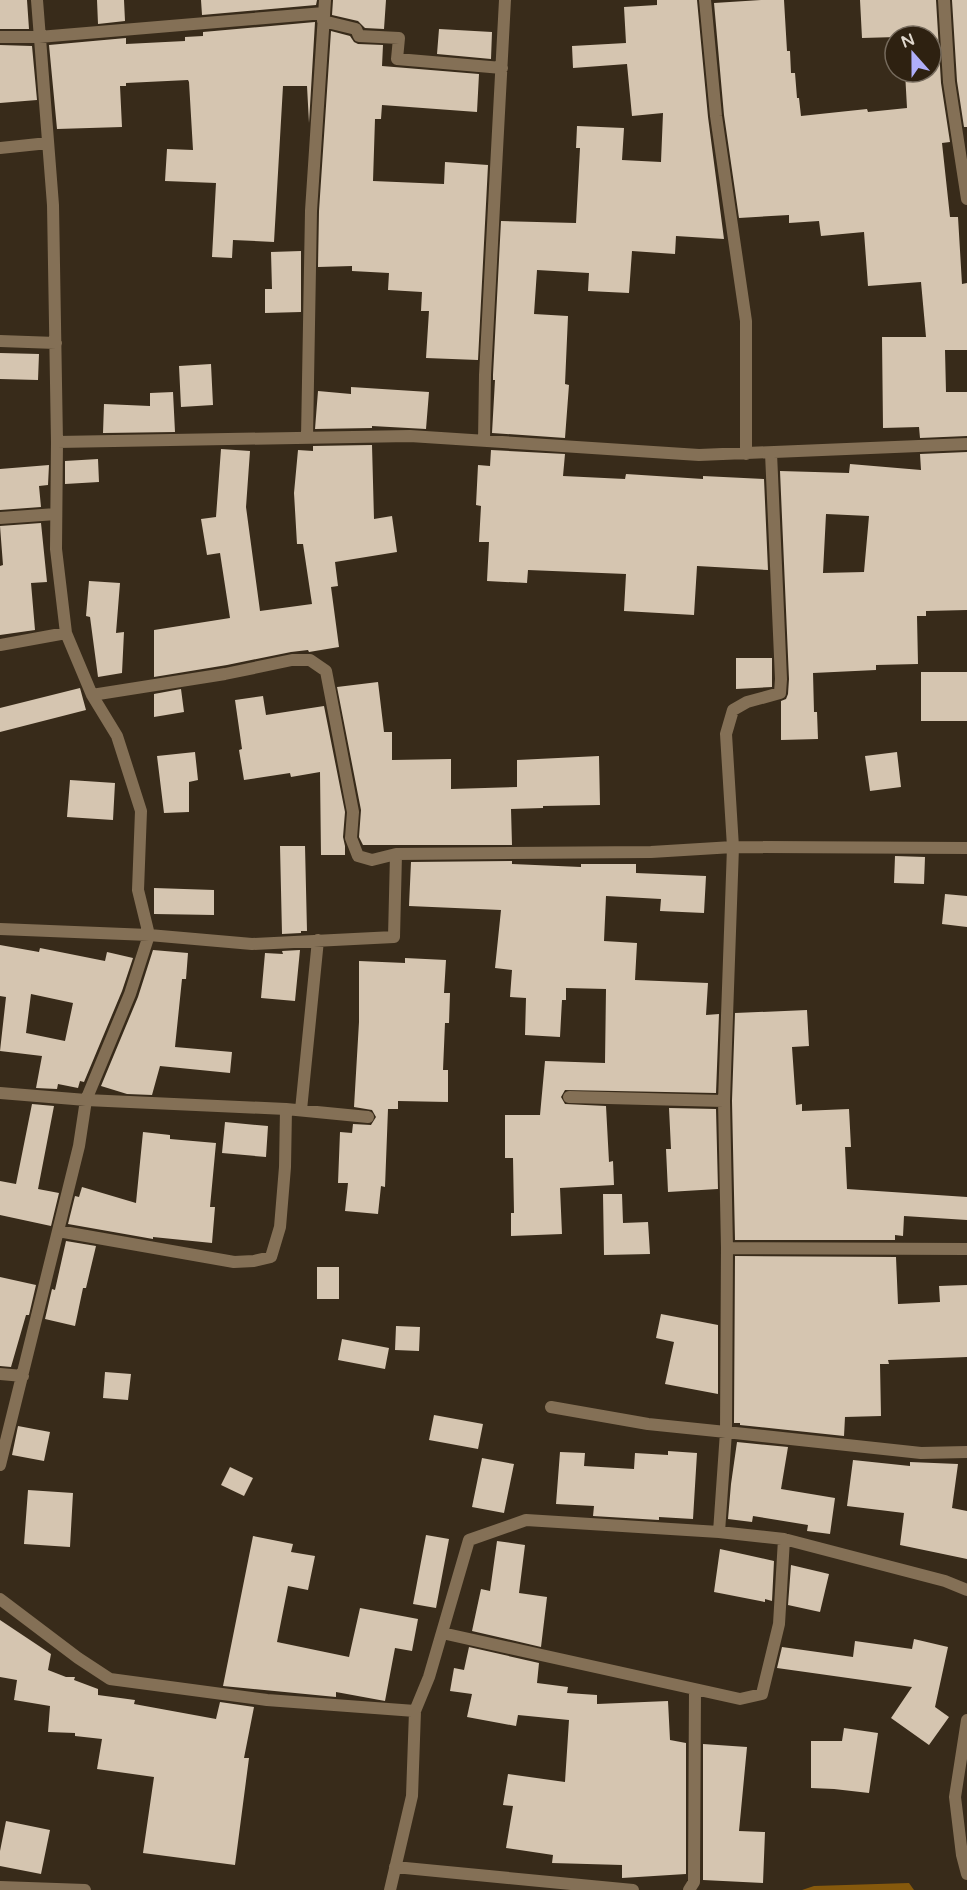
<svg xmlns="http://www.w3.org/2000/svg" width="967" height="1890" viewBox="0 0 967 1890" font-family="'Varela Round',sans-serif">
<style>
.water{fill:#86590c}
.building{fill:#d5c5b0;fill-rule:evenodd}
.lines{fill:none;stroke-linecap:round;stroke-linejoin:round}
.street{stroke:#847056;stroke-width:12}
</style>
<rect width="100%" height="100%" fill="#382b1a"/>
<!-- water -->
<path class="water" d="M909 1883 914 1890H802L814 1886Z"/>
<!-- building -->
<path class="building" d="M0 0H27L29 29H0Z
M97 0H124L125 21 98 24Z
M201 0H317L316 5 202 15Z
M333 0H386L384 29 365 28 358 21 332 15Z
M657 0H697L708 117 724 239 676 236 675 254 632 251 629 293 588 291 589 273 537 270 534 314 568 316 565 384 569 385 565 438 492 433 495 380H493V375L501 221 576 223 580 148H576L577 126 624 128 622 160 661 162 663 113 632 116 627 64 573 68 572 46 626 43 624 7 657 5Z
M761 0H784L787 51H790L791 73H795L797 98H799L801 116 867 109 868 112 907 108 905 72H931V36L862 38 860 0H936L941 83 950 142 942 143 950 217H958L962 284 967 283V350H945L946 392H967V436L920 438 919 427 883 428 882 337H926L921 282 868 286 864 232 821 236 819 221 789 223V215L739 218 724 115 714 3Z
M952 0H967V127H964L957 81Z
M315 22 309 123 307 86H283L274 242 233 240 232 258 212 257 216 183 165 181 167 149 193 150 189 82 188 80 126 83V86H120L122 127 57 129 49 45 126 38V44L185 41V37L203 36V32Z
M439 29 492 32 491 59 437 54Z
M331 31 350 36 354 42 358 44 383 45 382 66 479 74 477 112 382 105 381 119H375L373 181 444 184 445 162 488 165 478 360 426 358 429 311H421L422 292 388 290 389 273 352 271V266L318 267 319 211Z
M0 45 32 46 37 100 0 103Z
M301 251V312L265 313V289H272L271 252Z
M0 353 39 354 38 380 0 379Z
M211 364 213 405 181 407 179 366Z
M351 387 429 392 426 429 372 426V428L315 429 318 391 351 394Z
M173 392 175 432 103 433 104 404 150 406V393Z
M372 445 374 519 392 516 397 552 335 562 338 586 331 587 339 647 309 652 308 650 291 652 227 665 154 677V630L230 618 220 553 207 555 201 519 216 517 221 449 250 451 246 507 260 611 312 604 303 544H297L294 493 298 450 313 451V446Z
M491 450 565 454 563 476 625 479 626 474 703 479V476L764 479 768 570 697 566 694 615 624 611 626 574 528 570 527 583 487 581 489 542H479L481 506 476 505 478 465 490 466Z
M967 452V610L926 611V616H917L918 664 876 665V670L813 673 814 712H817L818 739 781 740V701L786 699 788 694 789 679 780 471 849 473 850 464 921 470 920 454ZM826 514 869 516 864 572 823 573Z
M98 459 99 482 65 484V461Z
M49 465 48 485 39 486 41 507 0 510V469Z
M41 523 47 582 31 583 35 630 0 635V566L3 565 0 526Z
M89 581 120 583 116 633 124 632 122 673 98 677 90 617 86 616Z
M736 658H772V687L736 689Z
M921 672H967V721H921Z
M378 682 384 732H392V760L451 759V789L517 787V760L599 756 600 805 543 806V808L511 809 512 845H363L359 837 361 810 337 687Z
M80 688 86 710 0 732V708Z
M181 689 184 712 154 717V694Z
M263 696 266 715 324 706 345 812 343 837 345 846V855H321L320 772 291 777 290 773 244 780 239 750 242 749 235 700Z
M195 752 198 780 189 782V812L164 813 157 756Z
M897 752 901 787 870 791 865 756Z
M70 780 115 783 113 820 67 817Z
M280 846H305L307 931H301V933L282 934Z
M895 856 925 857 924 884 894 883Z
M512 861V864L581 867V864H636V873L706 876 704 913 660 911 661 899 606 896 604 941 637 943 635 980 708 983 706 1015 719 1014 716 1093 565 1090 561 1097 565 1104 606 1106 609 1162 613 1161 614 1185 560 1188 562 1234 511 1236V1213H514L513 1158H505V1115H540L545 1061 605 1063 606 989 566 988V1000H562L560 1037 525 1035 526 998 510 997 512 970 495 968 501 910 409 906 411 862Z
M154 888 214 890V915L154 914Z
M945 894 967 896V927L942 924Z
M0 945 39 952 40 948 105 961 107 952 133 958 122 991 84 1082 80 1081 78 1088 58 1084 57 1089 36 1088 42 1056 0 1051 6 997 0 996ZM31 994 73 1003 65 1041 26 1033Z
M153 950 188 953 186 979H182L175 1047 232 1052 230 1073 160 1066 152 1095 127 1094 101 1086 138 997Z
M300 950 295 1001 261 998 265 953 283 954 282 951Z
M405 958 446 960 444 993H450L449 1023H445L443 1070H448V1102L398 1101V1109H388L385 1187 381 1186 378 1214 345 1211 348 1183H338L340 1132 352 1133 353 1124 371 1125 376 1117 372 1110 354 1107 359 1022V961L405 963Z
M807 1010 809 1046 792 1047 796 1105 802 1104V1111L849 1109 851 1147H845L847 1189 967 1197V1220L904 1216 903 1236 895 1235V1240H735L732 1101 735 1013Z
M32 1104 54 1106 38 1189 59 1193 51 1226 0 1215V1181L16 1184Z
M669 1108 716 1109 718 1189 668 1192 666 1149H671Z
M225 1122 268 1126 266 1157 222 1153Z
M143 1132 170 1135V1139L216 1143 210 1207H215L212 1243 153 1237V1239L68 1224 75 1196 79 1197 82 1187 136 1203Z
M603 1194H622L623 1223 648 1222 650 1254 604 1255Z
M66 1241 96 1246 86 1288H83L75 1326 45 1319 52 1289 55 1290Z
M735 1256 896 1257 898 1304 940 1302 939 1286 967 1285V1357L888 1360 889 1364H880L881 1416 845 1417 844 1436 740 1425V1423H734Z
M317 1267H339V1299H317Z
M0 1277 36 1285 29 1315H26L11 1367 0 1366Z
M661 1314 718 1325V1394L665 1384 674 1342 656 1338Z
M396 1326 420 1327 419 1351 395 1350Z
M342 1339 389 1348 385 1369 338 1360Z
M105 1372 131 1374 128 1400 103 1398Z
M434 1415 483 1424 478 1449 429 1440Z
M18 1426 50 1432 44 1461 12 1455Z
M737 1442 788 1447 781 1489 835 1498 830 1534 807 1531 808 1525 753 1516 752 1522 728 1519 731 1484Z
M668 1451 697 1453 693 1519 659 1517V1520L593 1516 594 1506 556 1504 560 1452 585 1453 584 1466 634 1469 635 1453 668 1455Z
M482 1458 514 1464 504 1513 472 1507Z
M853 1460 910 1466V1462L958 1464 952 1508 967 1511V1559L900 1545 904 1513 847 1506Z
M230 1467 253 1478 244 1496 221 1485Z
M28 1490 73 1493 70 1547 24 1544Z
M426 1535 449 1539 436 1608 413 1604Z
M253 1536 293 1544 291 1552 315 1556 308 1590 288 1586 277 1642 349 1657 360 1608 418 1619 412 1651 395 1648 385 1701 336 1692V1697L223 1686Z
M497 1541 525 1545 519 1593 547 1597 541 1647 472 1631 481 1589 490 1591Z
M720 1549 774 1561 772 1601 765 1599V1602L714 1592Z
M791 1565 829 1574 820 1612 788 1605Z
M0 1620 51 1654 48 1670 66 1677H75L74 1680 98 1689V1695L135 1700 134 1704 216 1719 220 1702 254 1707 244 1758H249L235 1865 143 1853 154 1777 97 1769 102 1739 75 1736V1733L48 1732 50 1706 14 1700 17 1680 0 1677Z
M914 1639 948 1647 935 1707 949 1717 929 1745 891 1718 912 1687 777 1668 782 1647 853 1657 855 1641 912 1649Z
M469 1647 539 1663 537 1683 568 1687 567 1693 597 1695V1704L668 1701 670 1740 686 1743V1874L622 1878V1865L552 1863 553 1855 506 1848 513 1806 503 1805 508 1774 565 1782 569 1720 518 1715 516 1726 467 1717 472 1694 450 1691 454 1668 464 1670Z
M844 1728 878 1733 869 1793 834 1789 811 1788V1741H842Z
M703 1744 747 1747 739 1831 765 1832 763 1883 703 1880Z
M6 1821 50 1830 41 1874 0 1866V1851Z"/>
<g class="lines">
<!-- street -->
<path class="street" d="M37 0 53 205 57 442
M705 0 716 116 746 321V454
M944 0 949 82 967 199
M323 21 356 29 359 36 399 38 397 59 502 68
M0 37H39L324 13
M0 148 48 143
M0 341 56 343
M307 438 311 211 325 0
M484 441 485 375 505 0
M0 518 56 514
M0 645 66 633
M92 695 225 674 292 660H310L326 671 353 812 351 838 358 856 372 860 396 854
M0 929 149 935 252 944 394 937 396 854 651 852 733 847 967 848
M0 1093 86 1100 286 1109
M569 1097 724 1101 733 847 726 734 733 710 747 702 780 693 781 679 771 453
M301 1110 318 940
M58 1231 234 1262 254 1261 271 1257 280 1227 285 1167 286 1109 368 1117
M727 1248 967 1249
M0 1374 23 1376
M551 1407 648 1424 726 1432 921 1453 967 1452
M0 1465 79 1146 86 1100 130 994 149 935 138 890 141 811 117 736 92 695 66 633 56 549 57 442 410 436 699 455 967 444
M719 1532 726 1432 727 1248 724 1101
M0 1599 78 1658 110 1679 267 1700 415 1711 429 1677 469 1540 526 1520 719 1532 784 1539 945 1581 967 1590
M442 1633 740 1699 762 1694 779 1624 784 1539
M967 1720 955 1797 962 1855 967 1874
M395 1867 633 1890
M0 1887 85 1890
M390 1890 412 1796 415 1711
M689 1890 694 1882 695 1689"/>
</g>
<!-- north arrow -->
<g transform="translate(913 54) rotate(339)"><circle r="28" fill="#2e2111" stroke="#756a5c" stroke-width="1.5"/>
<path d="M0-4.5L10 22L0 15L-10 22Z" fill="#afaefa"/>
<text y="-9" font-size="16" font-weight="bold" text-anchor="middle" fill="#dfd7cd">N</text>
</g>
</svg>
